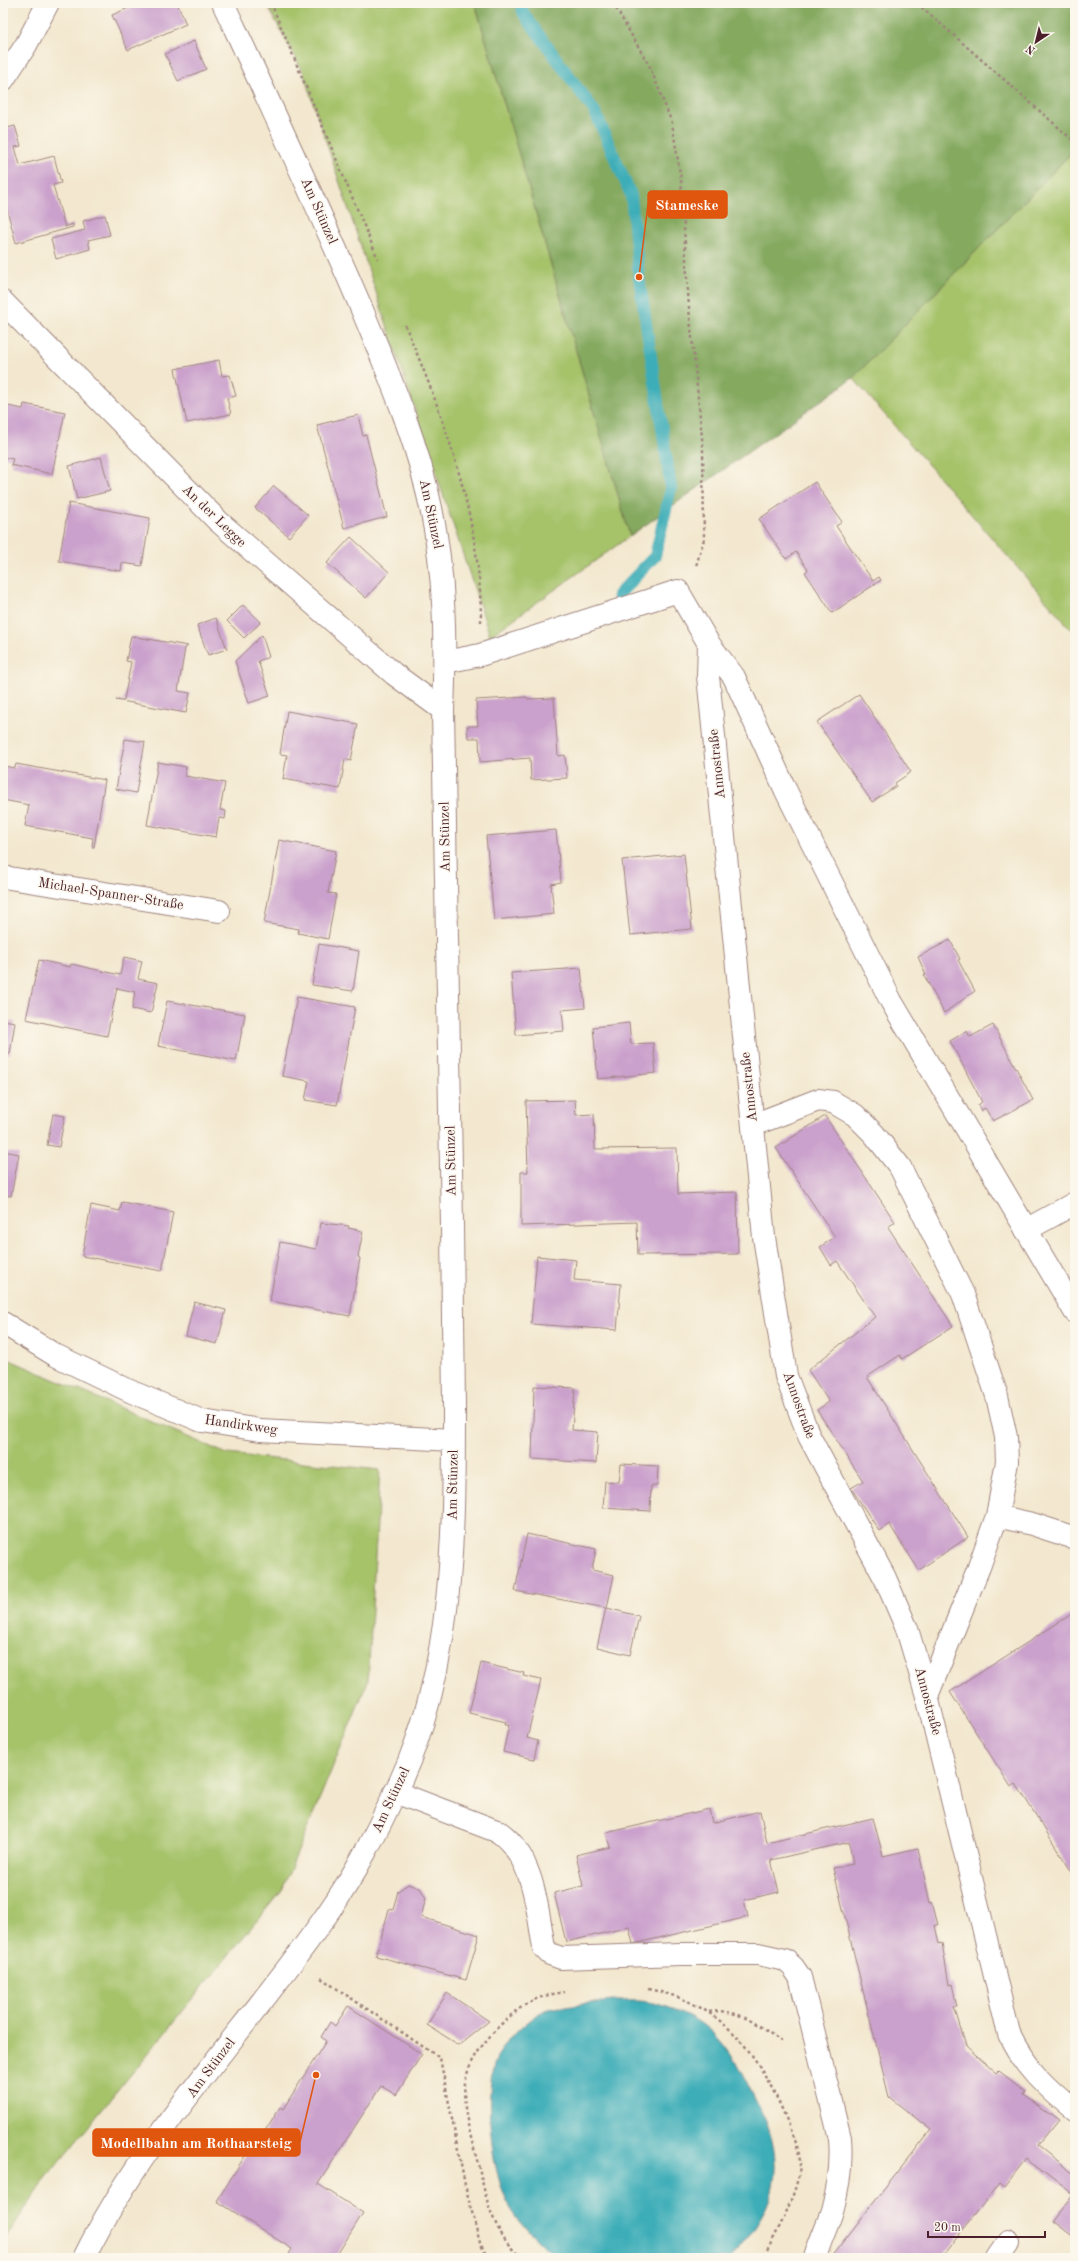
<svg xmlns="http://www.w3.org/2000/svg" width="1078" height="2261" viewBox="0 0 1078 2261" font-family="'Old Standard TT',serif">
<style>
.green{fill:#a6c36b;stroke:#78714b}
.forest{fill:#84a95f;stroke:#676445}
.water{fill:#3dadb8;stroke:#446672}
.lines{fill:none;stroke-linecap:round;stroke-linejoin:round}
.stream{stroke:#3dadb8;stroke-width:12}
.building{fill:#caa0cc}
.service-casing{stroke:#9e847d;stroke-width:24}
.minor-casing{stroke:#9e847d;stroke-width:24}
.path{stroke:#9e847d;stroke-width:2.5;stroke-dasharray:3 3;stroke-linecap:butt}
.service{stroke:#fff;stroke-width:22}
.minor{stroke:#fff;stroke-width:22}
.labels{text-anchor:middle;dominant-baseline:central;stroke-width:3;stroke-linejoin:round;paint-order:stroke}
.street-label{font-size:14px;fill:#4a1f2b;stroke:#fbf7ec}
.leader{fill:none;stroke:#e0560e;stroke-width:1.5}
.callout-dot{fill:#e0560e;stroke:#fbf7ec;stroke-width:1.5}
.callout{fill:#e0560e;stroke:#e0560e;stroke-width:1.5}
.callout-label{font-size:15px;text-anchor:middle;font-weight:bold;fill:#fff}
</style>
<rect width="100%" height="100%" fill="#fbf7ec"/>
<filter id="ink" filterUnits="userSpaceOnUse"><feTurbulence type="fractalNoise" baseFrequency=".025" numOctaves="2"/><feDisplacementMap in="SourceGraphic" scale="8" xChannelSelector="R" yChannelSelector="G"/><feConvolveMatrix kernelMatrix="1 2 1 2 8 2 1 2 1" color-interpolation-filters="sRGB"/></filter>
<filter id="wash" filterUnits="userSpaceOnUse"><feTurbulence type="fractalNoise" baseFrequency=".012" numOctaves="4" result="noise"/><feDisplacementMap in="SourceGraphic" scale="16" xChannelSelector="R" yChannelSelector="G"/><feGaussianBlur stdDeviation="0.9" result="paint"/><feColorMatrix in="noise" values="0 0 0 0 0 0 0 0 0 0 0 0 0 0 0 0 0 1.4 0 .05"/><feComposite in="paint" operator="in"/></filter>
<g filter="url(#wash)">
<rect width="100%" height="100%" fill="#f3e8cf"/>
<!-- green -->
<path class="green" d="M266 3H475L630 536 490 636 303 72Z
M1075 149V634L853 378Z
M3 1357 227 1454 380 1470 368 1681 282 1890 43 2182 3 2242Z"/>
<!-- forest -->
<path class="forest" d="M475 3H1075V149L853 378 630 536Z"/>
<!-- water -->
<path class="water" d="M613 2001C625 2001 637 2000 649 2002 656 2003 663 2006 669 2008 716 2023 734 2055 754 2097 759 2108 766 2119 769 2130 786 2181 766 2221 730 2258H558C542 2247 515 2219 507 2202 491 2166 486 2111 492 2073 495 2050 525 2018 546 2010 561 2005 596 2003 613 2001Z"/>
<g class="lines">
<!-- stream -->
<path class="stream" d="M520 3 524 14 595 112 631 195 639 277 671 488 655 556 618 595"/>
</g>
<g id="blocks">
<!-- building -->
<path class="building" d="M130 3H177L186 24 128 50 112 15 131 7Z
M194 41 206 69 178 81 165 54Z
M15 126 21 146 15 147 20 165 54 156 61 183 53 185 65 227 73 224V227L16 243 3 195V129Z
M105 215 110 235 88 240 90 249 56 259 51 239 85 230 83 221Z
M219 360 222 376 230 375 236 396 227 398 231 414 187 423 175 369Z
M24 404 65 412 52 474 11 465 13 459 3 457V405L23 409Z
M358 415 363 436 366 435 387 517 344 528 317 425Z
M101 457 110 491 77 499 69 466Z
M815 482 842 522 836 526 873 581 879 577 881 580 832 613 805 572 808 570 796 552 786 559 759 519Z
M274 486 308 515 289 537 255 508Z
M69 503 150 518 142 566 122 563 121 571 59 561Z
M351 537 389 572 366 598 327 563Z
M243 605 261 622 244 638 227 621Z
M216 618 227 649 208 655 197 625Z
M262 635 269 657 258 661 270 696 249 703 235 661Z
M131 636 188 646 185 648 178 691 190 693 186 713 116 700H124L131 662 126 661Z
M859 694 911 772 895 783 896 786 872 802 817 722Z
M527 697 528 699 554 698 558 756 565 755 567 778 531 780 530 758 480 762 479 738H468L467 726H478L476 700Z
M287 711 358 724 351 761 345 759 340 789 283 779 287 755 280 754Z
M125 739 145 742 136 793 116 789Z
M158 762 186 767 185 776 225 783 220 810 226 811 225 819 219 818 216 837 147 825Z
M16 764 105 780 94 847H92L93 838 25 826 29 805 3 800V766L15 768Z
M556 830 561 882 551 884 554 914 494 920 486 836Z
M279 840 336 851 328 893 336 894 328 939 298 933 299 929 264 923Z
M684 854 692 929 630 935 622 860Z
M950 940 960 959 958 960 975 991 944 1013 924 975H926L918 957Z
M319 944 359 951 353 991 312 985Z
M124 957 142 961 138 979 158 983 151 1013 132 1009 135 992 117 988 107 1036 26 1019 39 960 70 967 71 964 120 975Z
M581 968 585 1008 562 1010 564 1031 516 1035 511 973Z
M297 997 355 1007 337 1105 305 1100 309 1081 282 1076Z
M167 1001 245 1014 236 1061 158 1046Z
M3 1020 15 1022 10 1054 3 1053Z
M629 1023 631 1044 653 1043 656 1073 598 1079 593 1027Z
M993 1025 1033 1100 993 1121 985 1108 981 1111 978 1105 982 1102 950 1041 967 1031 970 1037Z
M575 1100 576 1115 594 1114 595 1149 677 1148 678 1194 737 1192 738 1254 638 1255 637 1222 521 1226V1172H528L526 1101Z
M53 1114 65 1116 59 1147 47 1145Z
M825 1116 895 1222 888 1227 953 1326 902 1359 900 1355 867 1377 968 1537 919 1570 889 1524 879 1531 851 1488 863 1481 817 1410 829 1402 808 1370 875 1317 837 1261 831 1265 820 1247 835 1237 776 1148Z
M3 1151 19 1154 11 1196 3 1195Z
M122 1202 173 1212 162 1271 82 1256 91 1205 120 1211Z
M321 1223 349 1226 348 1228 363 1231 358 1257 360 1258 350 1316 270 1301 280 1242 316 1249Z
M537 1256 576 1260 574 1280 621 1284 617 1330 531 1324Z
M194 1302 226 1310 217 1344 186 1336Z
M534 1386 575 1388 572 1430 598 1432 596 1463 532 1459Z
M621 1464 658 1466 657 1486H651L650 1511 603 1508 605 1481 619 1482Z
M527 1534 596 1549 592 1570 614 1575 607 1608 639 1616 630 1655 597 1647 606 1608 515 1591Z
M1075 1612V1877L1016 1784 1011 1787 950 1692Z
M481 1663 524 1673 523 1676 541 1680 527 1738 538 1741 534 1759 503 1752 509 1725H505L506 1722 469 1713Z
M709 1809 712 1823 760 1811 767 1843 873 1818 883 1856 918 1848 930 1903 932 1902 938 1925H935L939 1944 942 1943 949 1985 952 1984 957 2007H954L966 2046 997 2074 999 2072 1025 2092 1023 2095 1058 2120 1038 2145 1075 2174V2237L1053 2220 1073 2194 1027 2159 1004 2188 999 2184 941 2258H830L931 2130 889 2097 833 1868 853 1864 849 1842 771 1860 779 1892 744 1900 748 1917 633 1944 629 1927 566 1942 554 1893 583 1886 576 1855 610 1847 606 1833Z
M408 1884 420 1888 426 1898 421 1917 479 1935 466 1980 376 1956 389 1909 393 1910 398 1891Z
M447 1993 489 2021 459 2045 427 2025Z
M348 2006 422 2054 396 2095 381 2086 318 2184 363 2213 335 2258H287L292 2249 217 2201 253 2143 256 2145 280 2107 283 2109 326 2041 321 2037 330 2022 335 2026Z"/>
</g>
</g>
<g filter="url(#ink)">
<use href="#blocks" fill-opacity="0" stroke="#9e847d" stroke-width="1"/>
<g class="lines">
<defs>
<path id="service" d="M753 1125 818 1100 833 1102 855 1115 874 1134 900 1167 963 1294 997 1396 1006 1437 1007 1462 997 1516 979 1567 927 1696
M1026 1230 1075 1203
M997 1516 1032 1524 1075 1538
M395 1792 499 1832C534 1857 537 1908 544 1948L550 1954 561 1958 680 1954H758L785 1960 793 1967 800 1977 840 2138C842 2163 839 2187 832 2211 827 2227 819 2242 815 2258
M997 2258 1008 2242"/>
<path id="minor" d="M3 80 26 45 48 3
M3 302 218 521 394 674 443 710
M709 644 708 676 764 1237 786 1376 809 1436 885 1578 907 1629 927 1696 1009 2034C1024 2067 1047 2088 1075 2111
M445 662 480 655 678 591 709 644 734 677 786 791 891 1001 1075 1312
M3 877 219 911
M3 1323 55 1355 132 1392 202 1421 260 1430 454 1440
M84 2258C145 2133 249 2027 328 1913 357 1872 379 1827 400 1782 454 1666 454 1533 454 1407 453 1346 453 1286 452 1225 449 1053 446 882 443 710 446 642 445 575 431 508 417 440 389 375 363 312 319 208 271 106 223 3"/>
</defs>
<!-- service casing -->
<use href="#service" class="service-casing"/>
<!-- minor casing -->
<use href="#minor" class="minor-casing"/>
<!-- path -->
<path class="path" d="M271 3 378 259
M613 3 650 67 672 123 681 180 689 308 703 447 704 539 696 566
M917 3 1075 142
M405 325C445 419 481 518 481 622
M321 1978 440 2058 465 2185 480 2243 488 2258
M648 1989C720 2003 754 2047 783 2111 790 2128 799 2145 800 2163 800 2188 776 2237 762 2258
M709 2012C737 2007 760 2026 782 2042
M522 2258C496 2237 487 2204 480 2172 474 2146 461 2111 465 2083 469 2053 505 2016 530 2002 541 1996 553 1994 565 1992"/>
<!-- service -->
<use href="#service" class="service"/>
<!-- minor -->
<use href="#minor" class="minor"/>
</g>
</g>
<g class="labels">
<!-- street labels -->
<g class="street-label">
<text transform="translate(319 211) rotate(66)">Am Stünzel</text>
<text transform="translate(431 514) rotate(78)">Am Stünzel</text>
<text transform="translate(214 516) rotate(44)">An der Legge</text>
<text transform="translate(717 764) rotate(-96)">Annostraße</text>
<text transform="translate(445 837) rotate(-91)">Am Stünzel</text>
<text transform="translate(111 894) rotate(9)">Michael-Spanner-Straße</text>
<text transform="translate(749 1087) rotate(-96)">Annostraße</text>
<text transform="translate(451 1161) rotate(-91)">Am Stünzel</text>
<text transform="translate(799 1405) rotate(70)">Annostraße</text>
<text transform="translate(241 1425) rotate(8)">Handirkweg</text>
<text transform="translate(453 1485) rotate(-89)">Am Stünzel</text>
<text transform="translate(928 1701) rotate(75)">Annostraße</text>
<text transform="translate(391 1800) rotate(-65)">Am Stünzel</text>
<text transform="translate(211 2068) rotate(-53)">Am Stünzel</text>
</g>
</g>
<!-- callouts -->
<path class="leader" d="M639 277L648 204M316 2075L300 2142"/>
<g class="callout-dot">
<circle cx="639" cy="277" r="4"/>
<circle cx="316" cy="2075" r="4"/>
</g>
<g class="callout">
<rect x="648" y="191" width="79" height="27" rx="4"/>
<rect x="93" y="2129" width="207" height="27" rx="4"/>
</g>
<g class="callout-label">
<text x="687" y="210">Stameske</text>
<text x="196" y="2148">Modellbahn am Rothaarsteig</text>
</g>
<!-- margin -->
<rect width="1078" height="2261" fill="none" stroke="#fbf7ec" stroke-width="16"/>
<!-- north arrow -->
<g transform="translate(1036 42) rotate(215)" stroke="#fbf7ec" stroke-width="3" paint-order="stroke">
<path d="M0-3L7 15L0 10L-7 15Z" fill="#4a1f2b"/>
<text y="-6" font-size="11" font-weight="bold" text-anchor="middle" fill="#4a1f2b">N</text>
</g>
<!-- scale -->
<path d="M928 2231v6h117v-6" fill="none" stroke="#4a1f2b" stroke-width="2"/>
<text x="934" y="2231" font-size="12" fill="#4a1f2b" stroke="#fbf7ec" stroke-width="3" paint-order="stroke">20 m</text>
</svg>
